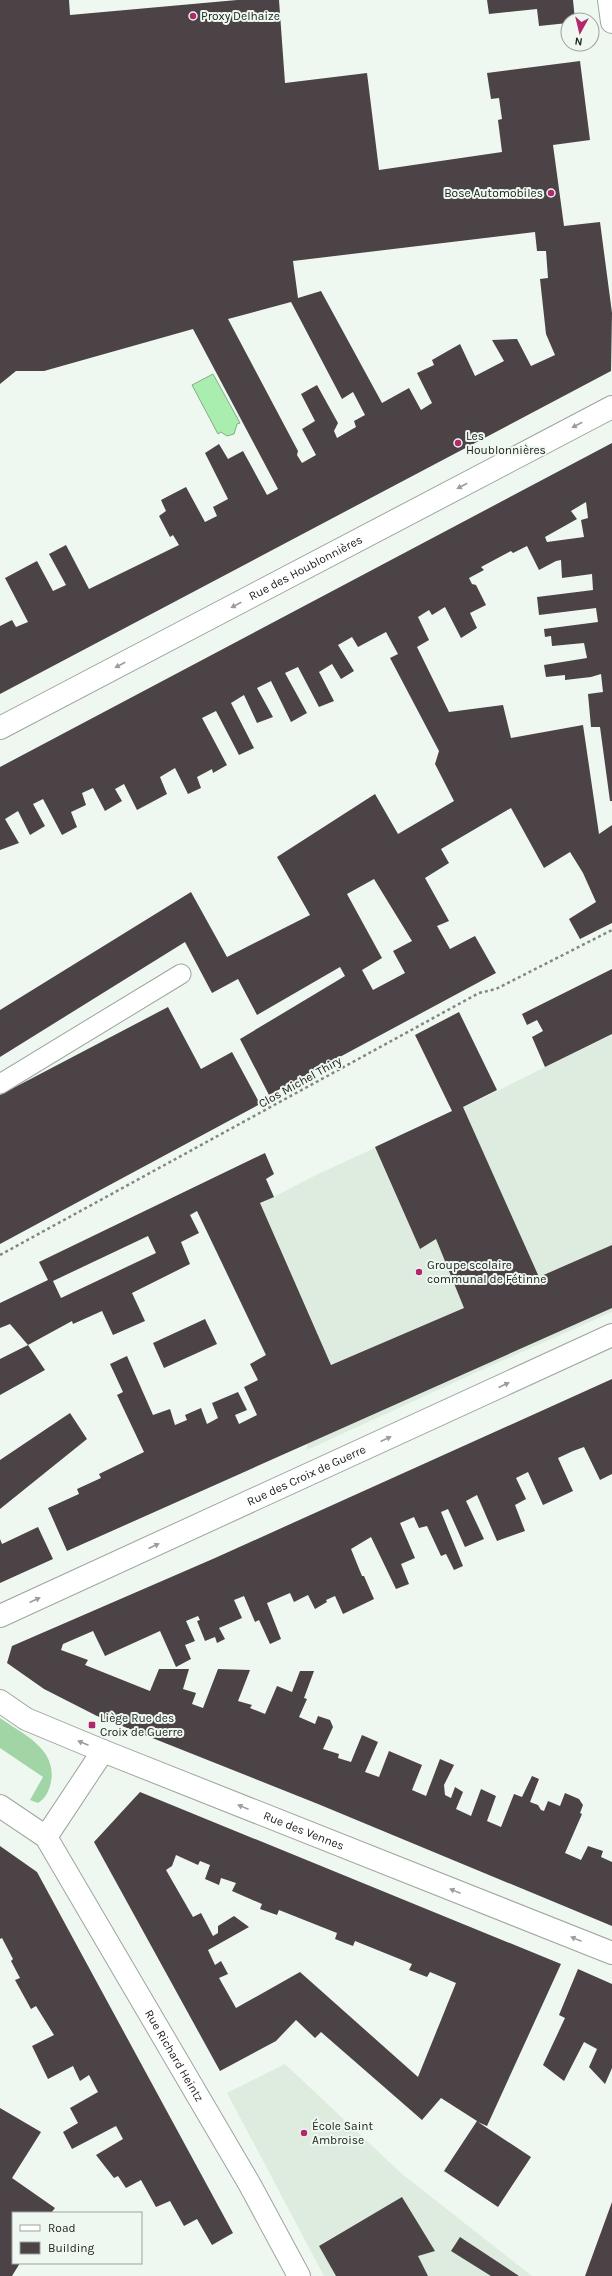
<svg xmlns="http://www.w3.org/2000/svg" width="612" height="2276" viewBox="0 0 612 2276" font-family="Karla,sans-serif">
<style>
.built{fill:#deecdf}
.green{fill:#a1d5a5}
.water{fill:#a9edaf;stroke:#80b084}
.building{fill:#4c4346;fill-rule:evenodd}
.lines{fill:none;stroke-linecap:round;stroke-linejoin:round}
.lane-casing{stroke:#9da59d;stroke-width:21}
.street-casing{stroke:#9da59d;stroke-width:24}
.path{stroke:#828782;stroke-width:2.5;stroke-dasharray:3 3;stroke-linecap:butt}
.lane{stroke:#fff;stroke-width:19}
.street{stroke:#fff;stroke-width:22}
.oneway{fill:#9b9c9b}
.poi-dot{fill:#b1296c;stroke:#eff8f0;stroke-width:1.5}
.labels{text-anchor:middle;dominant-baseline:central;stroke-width:4;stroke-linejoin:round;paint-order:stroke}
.poi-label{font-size:12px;fill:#202320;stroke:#eff8f0;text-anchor:start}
.street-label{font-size:12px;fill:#202320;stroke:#eff8f0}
</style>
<rect width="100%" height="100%" fill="#eff8f0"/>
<!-- built -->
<path class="built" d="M612 1034V1312L488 1367 307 1450V1444L207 1231 320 1173 475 1102Z
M285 2064 402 2174 532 2276H324L227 2093Z"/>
<!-- green -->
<path class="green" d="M0 1718C24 1735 60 1750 50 1786 48 1792 45 1799 38 1803L30 1800 43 1777 0 1748Z"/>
<!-- water -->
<path class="water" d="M213 374 240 423 237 424 234 434 227 436 221 432 218 434 192 385Z"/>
<!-- building -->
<path class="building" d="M0 0H69L70 15 237 0H279L285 83 367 73 379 170 502 152 498 120 502 119 499 98 491 99 487 73 580 61 590 140 553 145 564 226 600 222 612 313 611 371 0 694V626L12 620 16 627 28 622 5 578 37 561 53 591 66 585 49 554 66 545 89 589 179 545 173 535 170 537 159 516 166 511 161 500 186 487 205 522 217 516 213 507 228 499 205 453 219 444 228 459 243 451 267 495 278 489 193 329 44 371H16L0 384ZM535 232 537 251H546L548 278 540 279 546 334 555 355 531 366 517 339 492 340 504 361 475 376 460 344 432 360 434 365 417 373 432 403 421 410 409 388 382 403 321 291 298 298 293 261ZM291 302 342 399 353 392 365 415 354 421 356 427 337 438 334 431 338 423 317 385 301 394 315 421 302 429 316 455 302 463 297 455 298 451 228 319Z
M487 0H573L575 20H568V23L539 26 537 9 489 14Z
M612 443V801H610L600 727H591L588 694 603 692 601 674 591 677 565 680V675L546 677 544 665 587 658 584 643 552 646 551 636 545 637 544 629 598 622 596 608 539 615 537 597 593 590 592 574 562 578 561 560 556 561 539 570 527 546 513 553 511 551 481 567 484 570 469 578 472 584 476 585 486 605 470 613 477 628 461 638 445 607 432 615 429 610 418 617 429 640 417 647 449 712 503 705 511 738 583 725 599 834 612 825V923L580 939 569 919 596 902 583 873 570 852 544 868 511 808 441 849 449 863 425 878 449 921 437 926 450 949 475 936 496 973 269 1095 240 1039 345 976 340 967 257 1015 238 979 212 993 185 942 0 1057V1010L191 892 227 957 310 915 277 857 375 794 398 834 454 801 435 764 439 751 390 658 398 654 386 632 358 647 352 637 338 645 354 671 341 679 332 664 319 672 334 701 319 707 298 667 285 673 307 713 291 722 271 681 257 688 273 717 257 723 244 695 231 703 254 748 239 755 216 711 202 718 227 765 213 773 212 769 197 777 201 788 188 794 175 768 160 777 167 794 137 810 124 784 115 789 122 801 105 811 93 788 82 793 86 805 71 812 77 827 62 835 43 799 33 804 45 826 30 835 18 811 5 819 19 843 0 850V767ZM586 502 588 518 581 520 584 537 547 542 545 537 577 519 571 511ZM374 879 412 941 393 951 405 973 373 990 362 970 382 958 347 894Z
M612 969V1034L545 1067 532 1037 543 1031 537 1020 527 1025 522 1014Z
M168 1007 201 1069 232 1052 260 1104 0 1244V1095Z
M459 1012 497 1090 463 1107 539 1277 612 1245V1308L67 1551 48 1508 79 1494 77 1489 101 1478 99 1474 144 1452 117 1395 123 1392 110 1364 127 1356 153 1415 170 1409 175 1425 187 1420 185 1415 201 1408 207 1424 218 1418 212 1403 238 1392 247 1410 235 1415 239 1424 257 1415 244 1387 258 1380 250 1364 266 1355 197 1211 190 1215 199 1233 181 1242 190 1264 132 1293 145 1321 113 1335 102 1311 73 1324 72 1321 28 1345 45 1370 0 1395V1359L28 1345 10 1324 0 1328V1303L48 1280 39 1262 265 1153 274 1174 266 1179 274 1197 260 1203 331 1365 464 1308 436 1239 420 1249 375 1147 452 1111 415 1035ZM148 1236 156 1253 61 1298 53 1281Z
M205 1319 217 1344 164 1368 153 1343Z
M612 1379V1474L600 1480 584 1447 573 1451 558 1458 573 1491 543 1505 528 1472 516 1478 526 1499 515 1505 525 1531 497 1541 477 1495 466 1501 484 1539 465 1547 448 1509 441 1512 463 1566 454 1570 446 1554 441 1556 427 1526 419 1528 414 1517 400 1523 415 1558 401 1564 409 1584 396 1589 371 1537 351 1549 362 1576H364L374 1599 343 1614 335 1596 326 1600 327 1602 315 1609 308 1595 294 1602 290 1593 267 1603 281 1639 270 1644 259 1620 255 1622 244 1596 234 1600 242 1618 219 1628 225 1639 217 1643 215 1637 205 1641 197 1621 200 1620 198 1616 186 1621 195 1641 185 1645 191 1659 176 1667 160 1631 105 1656 93 1631 63 1644 61 1650 88 1660 85 1665 150 1691 159 1669H189L183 1689 196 1693 192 1704 203 1708 218 1669 250 1670 238 1701 252 1705 250 1708 265 1714 277 1686 292 1692 300 1671H314L304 1698 307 1699 299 1717 315 1724 318 1716 330 1720 333 1727 323 1749 339 1754 338 1758 351 1762 362 1735 378 1742 365 1772 379 1777 389 1751 422 1765 412 1790 426 1796 440 1759 454 1765 444 1785 445 1795 451 1798 455 1787 463 1792 456 1809 471 1816 481 1789 496 1796 487 1821 501 1827 514 1794 522 1797 532 1776 539 1779 530 1802 538 1805 541 1810 544 1811 548 1801 560 1806 565 1793 579 1799 583 1805 580 1813 582 1814 565 1853 581 1860 588 1846 603 1851 601 1857 612 1862V1926L318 1804 97 1716 44 1689 7 1663 12 1646 215 1558Z
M70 1413 87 1439 0 1509V1460Z
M38 1527 53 1559 0 1583V1539L2 1544Z
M140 1792 561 1964 487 2126 478 2122 531 2157 498 2207 444 2171 477 2121 441 2098 422 2120 321 2032 315 2038 296 2020 276 2041 220 2071 94 1842ZM176 1855 198 1865 200 1861 210 1865 205 1879 219 1885 221 1878 236 1883 232 1891 262 1904 260 1909 277 1915 279 1910 337 1933 335 1939 353 1946 355 1941 412 1964 409 1970 427 1977 430 1972 456 1983 418 2077 300 1972 236 2008 219 1978 228 1974 221 1961 215 1965 208 1950 249 1927 234 1916 218 1926V1933L213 1936 201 1913 193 1917 166 1870 172 1866Z
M0 1846 37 1872 233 2233 212 2245 197 2219 184 2226 170 2201 156 2207 141 2180 126 2188 118 2176 114 2178 96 2155 123 2139 116 2126 72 2149 63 2132 78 2123 70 2108 98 2092 89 2075 80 2081 73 2066 48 2079 32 2046 54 2035 36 2006 31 2009 15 1980 20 1978 11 1961 13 1959 2 1938 0 1939Z
M578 1969 612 1984V2068L605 2084 589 2067 597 2049 584 2042 564 2081 543 2065 565 2018 559 2015Z
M0 2108 41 2132 12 2178 55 2208 51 2213H13V2263H20L12 2276H0Z
M402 2197 435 2251 418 2256 428 2276H336L319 2246Z
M612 2202V2276H585Z
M460 2237 519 2276H491L451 2251Z"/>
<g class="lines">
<defs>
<path id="lane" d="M0 1084 181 974"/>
<g id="street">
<path d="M609 0 612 22"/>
<path id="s1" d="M0 728 612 407"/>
<path id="s2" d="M0 1616 612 1335"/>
<path id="s3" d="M0 1701 26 1719 103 1751 612 1953"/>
<path id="s4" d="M0 1806 46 1837 250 2185 299 2276"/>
<path d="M46 1837 103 1751"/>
</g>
</defs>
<!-- lane casing -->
<use href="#lane" class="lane-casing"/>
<!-- street casing -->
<use href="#street" class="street-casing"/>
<!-- path -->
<path class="path" d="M0 1255 479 993 496 989 612 930"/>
<!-- lane -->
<use href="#lane" class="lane"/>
<!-- street -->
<use href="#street" class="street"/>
</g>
<!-- one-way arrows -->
<defs><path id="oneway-solid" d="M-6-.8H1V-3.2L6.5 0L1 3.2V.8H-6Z"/></defs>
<g class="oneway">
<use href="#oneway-solid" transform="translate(577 425) rotate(152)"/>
<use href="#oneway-solid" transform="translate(462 486) rotate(152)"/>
<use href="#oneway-solid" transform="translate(236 605) rotate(152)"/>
<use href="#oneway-solid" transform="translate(120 665) rotate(152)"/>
<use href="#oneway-solid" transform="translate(504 1385) rotate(-25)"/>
<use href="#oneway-solid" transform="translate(386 1439) rotate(-25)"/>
<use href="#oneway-solid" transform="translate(154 1546) rotate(-25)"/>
<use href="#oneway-solid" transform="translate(35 1600) rotate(-25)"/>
<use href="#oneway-solid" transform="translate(83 1743) rotate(-157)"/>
<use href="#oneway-solid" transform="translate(243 1807) rotate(-158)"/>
<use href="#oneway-solid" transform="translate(455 1891) rotate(-158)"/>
<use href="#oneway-solid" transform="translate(576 1939) rotate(-158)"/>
</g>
<!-- markers -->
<g class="poi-dot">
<circle cx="193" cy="16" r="4"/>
<circle cx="551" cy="193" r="4"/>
<circle cx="458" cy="443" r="4"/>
<circle cx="419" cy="1272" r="4"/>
<rect x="88" y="1721" width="8" height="8" rx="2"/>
<circle cx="304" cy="2133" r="4"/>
</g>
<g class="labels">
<!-- poi labels -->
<g class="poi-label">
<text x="201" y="16">Proxy Delhaize</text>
<text x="543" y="193" text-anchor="end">Bose Automobiles</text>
<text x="466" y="436">Les<tspan x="466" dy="14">Houblonnières</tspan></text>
<text x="427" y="1265">Groupe scolaire<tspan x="427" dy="14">communal de Fétinne</tspan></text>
<text x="100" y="1718">Liège Rue des<tspan x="100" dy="14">Croix de Guerre</tspan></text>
<text x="312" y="2126">École Saint<tspan x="312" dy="14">Ambroise</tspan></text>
</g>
<!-- street labels -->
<g class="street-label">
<text stroke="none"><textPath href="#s1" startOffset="345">Rue des Houblonnières</textPath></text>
<text transform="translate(300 1082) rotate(-29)">Clos Michel Thiry</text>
<text stroke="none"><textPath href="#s2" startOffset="337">Rue des Croix de Guerre</textPath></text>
<text stroke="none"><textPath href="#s3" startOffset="331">Rue des Vennes</textPath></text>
<text stroke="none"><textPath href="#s4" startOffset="309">Rue Richard Heintz</textPath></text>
</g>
</g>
<!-- legend -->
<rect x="12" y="2212" width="130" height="52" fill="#eff8f0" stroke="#9ca39d"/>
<rect x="20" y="2225" width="20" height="6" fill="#ffffff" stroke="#9ca39d"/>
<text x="48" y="2232" font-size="12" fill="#202320">Road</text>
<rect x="20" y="2242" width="20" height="12" fill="#4c4346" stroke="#9ca39d"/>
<text x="48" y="2252" font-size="12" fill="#202320">Building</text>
<!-- north arrow -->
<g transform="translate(580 32) rotate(188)"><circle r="19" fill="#eff8f0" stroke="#9ca39d"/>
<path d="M0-3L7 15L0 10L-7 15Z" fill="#b1296c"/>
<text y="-6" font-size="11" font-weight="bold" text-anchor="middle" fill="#202320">N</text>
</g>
</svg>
